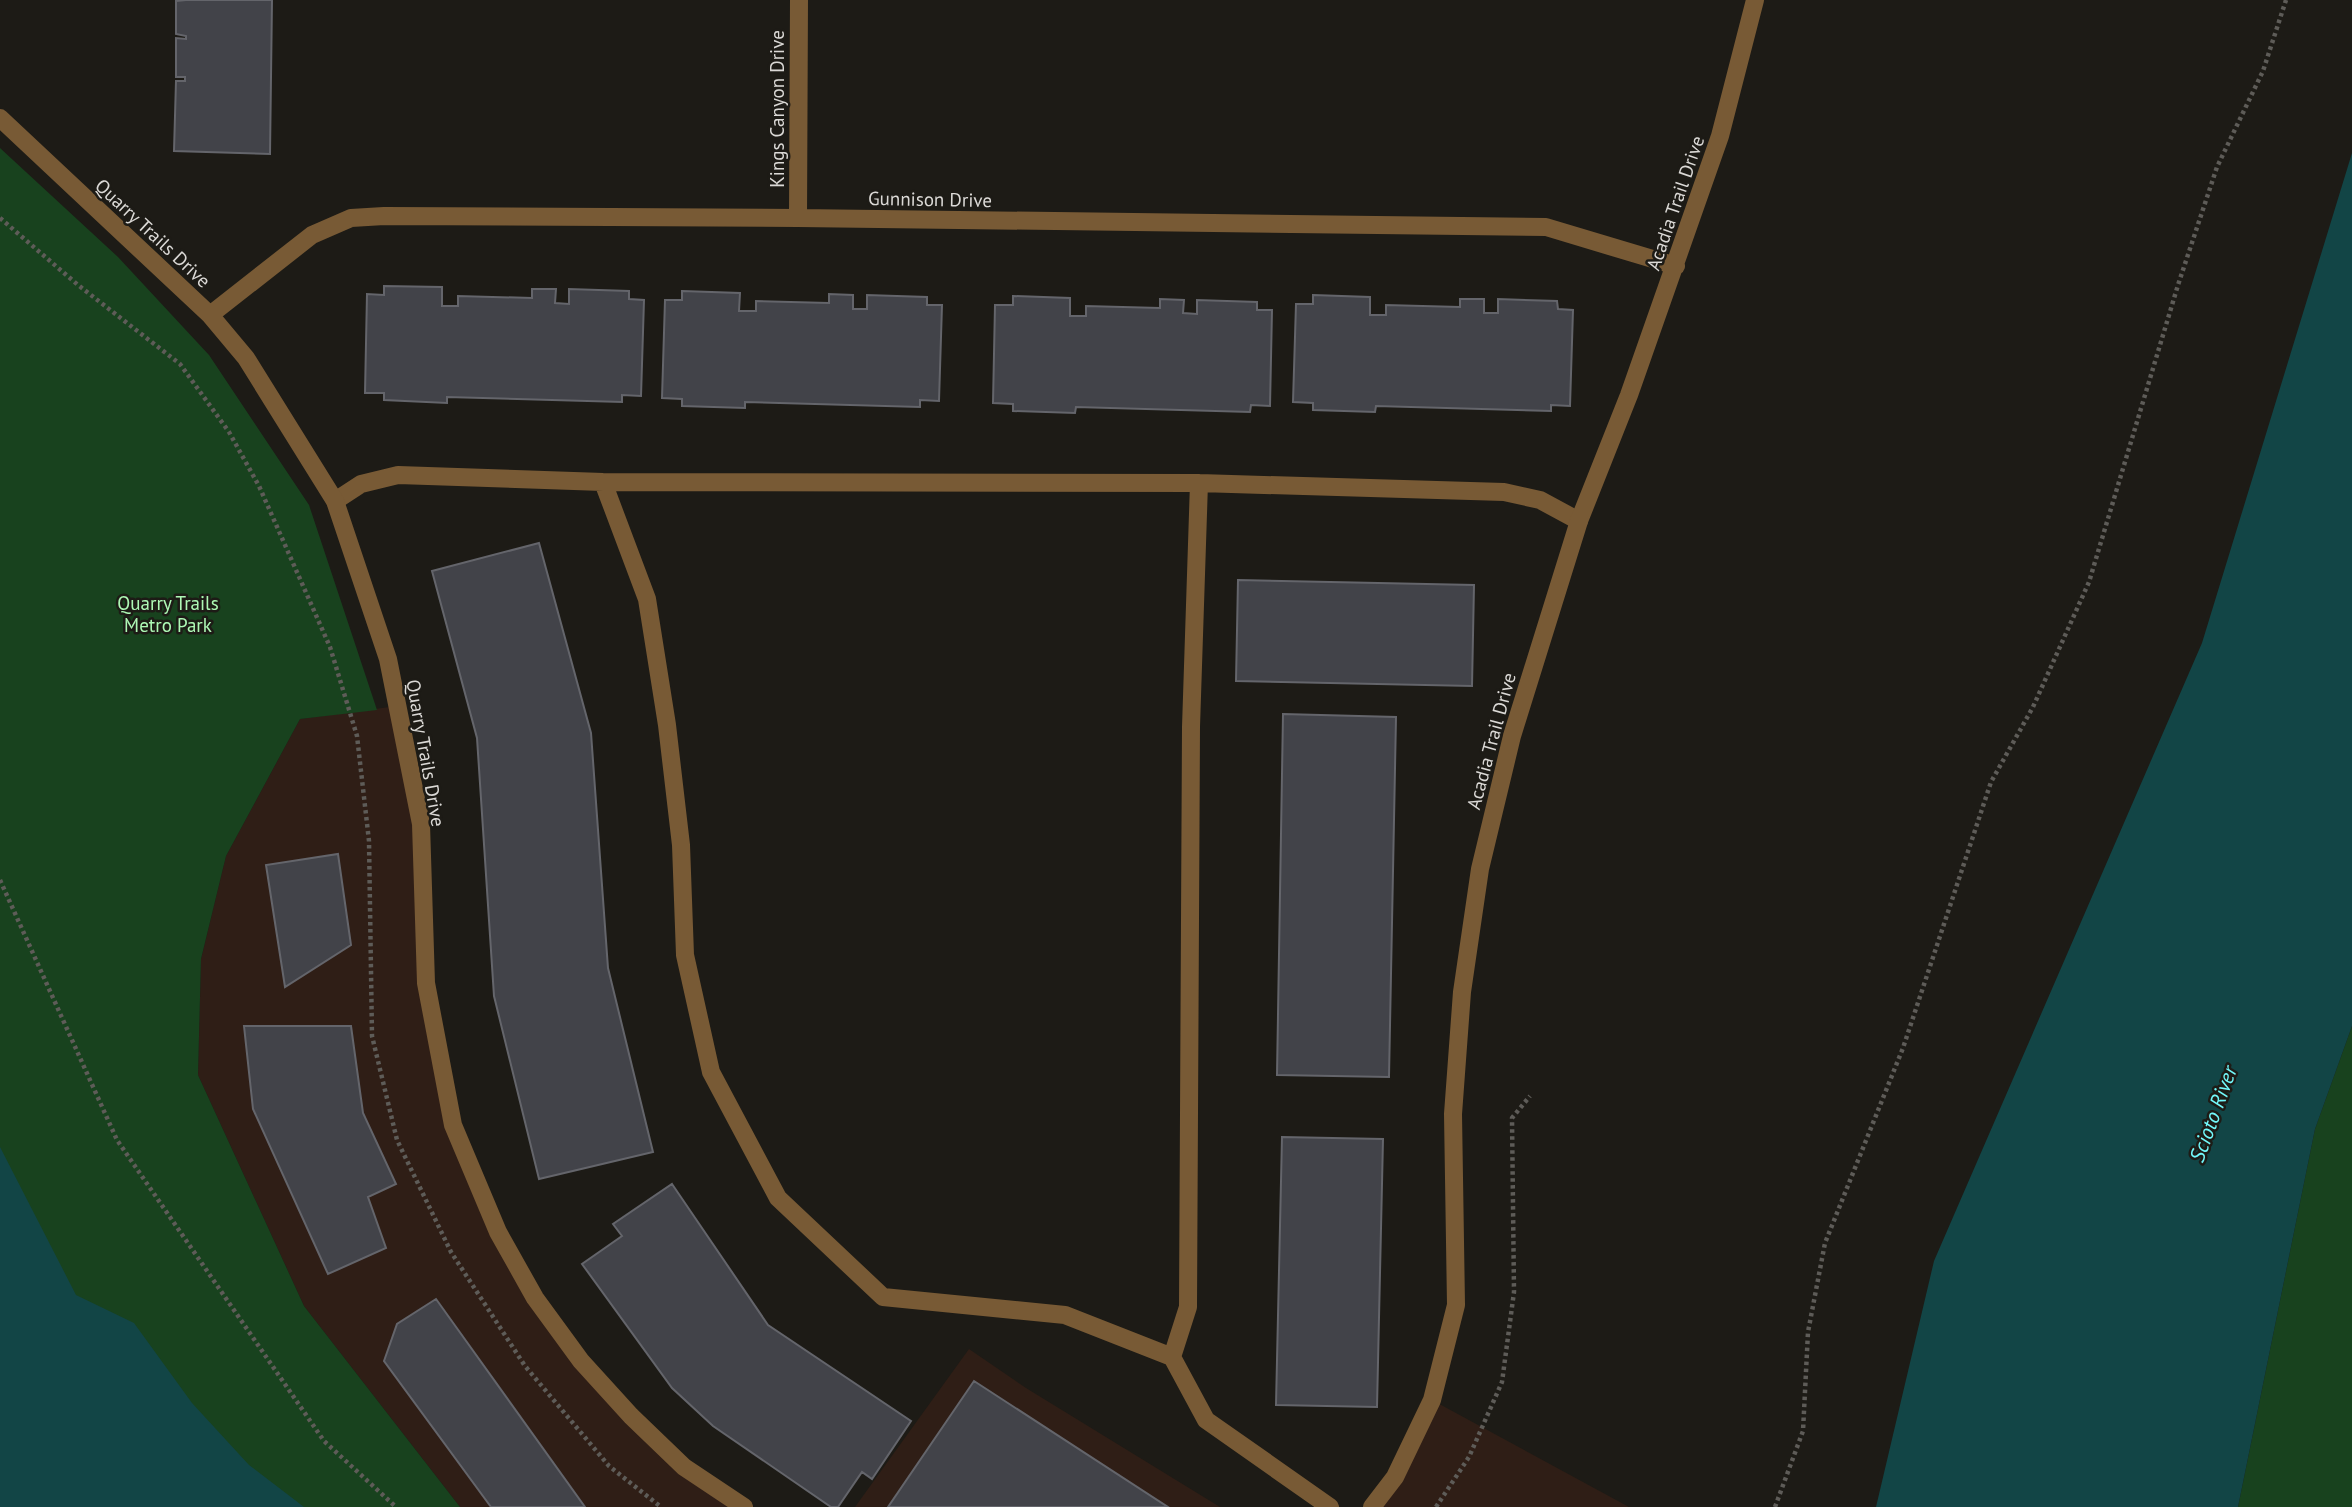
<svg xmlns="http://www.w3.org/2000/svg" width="2352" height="1507" viewBox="0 0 2352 1507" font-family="'PT Sans',sans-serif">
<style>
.commercial{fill:#2f1e16}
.green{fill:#18421e}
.water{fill:#124546}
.building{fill:#424349;stroke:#64656b;stroke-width:2}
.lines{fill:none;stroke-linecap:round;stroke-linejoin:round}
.path{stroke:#5e5c58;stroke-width:4.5;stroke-dasharray:3.5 3.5;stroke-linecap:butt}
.service{stroke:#785a35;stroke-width:18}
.minor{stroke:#785a35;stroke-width:18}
.labels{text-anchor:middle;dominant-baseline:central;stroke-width:5;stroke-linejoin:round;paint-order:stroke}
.street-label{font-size:19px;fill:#dbd9d6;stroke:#1d1b16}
.park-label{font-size:19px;fill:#aef8b5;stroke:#1d1b16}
.water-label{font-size:21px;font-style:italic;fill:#72f8fa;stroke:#1d1b16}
</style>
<rect width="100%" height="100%" fill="#1d1b16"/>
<!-- commercial -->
<path class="commercial" d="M397 706 421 824 426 983 453 1125 498 1232 631 1416 744 1507H460L304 1306 198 1075 201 959 226 856 300 719Z
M969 1349 1026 1388 1220 1507H855Z
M1432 1400 1629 1507H1372Z"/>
<!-- green -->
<path class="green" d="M0 148 118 257 209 355 309 505 377 710 300 719 226 856 201 959 198 1075 304 1306 460 1507H0Z
M2352 1026V1507H2238L2315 1129Z"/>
<!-- water -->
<path class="water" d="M2352 153V1026L2315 1129 2238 1507H1876L1934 1261 2202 643Z
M0 1147 76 1295 134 1323 192 1403 249 1465 304 1507H0Z"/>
<!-- building -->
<path class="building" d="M186 0H272L270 154 174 151 176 81H185V77H176V38L186 39V36L176 34V1Z
M384 286 442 287V306H458V296L532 298V289H556L555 303 569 304V289L629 291V299L644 300 641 396 622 395V402L447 397V403L384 400V393H365L367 294 384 295Z
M682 291 740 293 739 311H756V301L829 303V294L853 295V309H867V295L927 297V305H942L939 401 920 400V407L745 402V408L682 406V399L662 398 665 300H682Z
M1313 295 1370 297V315H1386V305L1460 307V299H1484V313H1498V299L1557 301 1558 309 1573 310 1570 406 1551 405V411L1376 406 1375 412 1313 410V403L1293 402 1296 304H1313Z
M1013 296 1070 298V316H1086V306L1160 308V299L1184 300 1183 313 1197 314V300L1257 302V310H1272L1270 406 1251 405 1250 412 1076 407 1075 413 1013 411V404L993 403 995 305H1013Z
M539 543 591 733 608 968 653 1152 539 1179 494 996 477 738 432 571Z
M1238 580 1474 585 1472 686 1236 681Z
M1283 714 1396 717 1389 1077 1277 1075Z
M338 854 351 945 285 987 266 865Z
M244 1026H351L363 1113 396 1184 368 1197 386 1248 328 1274 253 1109Z
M1282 1137 1383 1139 1377 1407 1276 1405Z
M672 1184 768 1325 911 1421 872 1479 862 1472 838 1507H831L713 1426 672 1388 582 1264 622 1236 613 1224Z
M436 1299 585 1507H491L384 1361 397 1324Z
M974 1381 1168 1507H888Z"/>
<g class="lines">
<!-- path -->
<path class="path" d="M0 218 78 285 180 364 229 432 259 486 330 647 357 736 369 841 372 1036 397 1140 451 1252 525 1366 609 1466 661 1507
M0 880 117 1140 324 1441 396 1507
M1436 1507 1469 1457 1502 1382 1514 1292 1512 1118 1530 1096
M1775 1507 1803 1431 1808 1332 1825 1243 1903 1048 1991 782 2033 707 2089 582 2178 285 2217 167 2263 71 2286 0"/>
<!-- service -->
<path class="service" d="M603 482 647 599 667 725 681 845 685 955 711 1072 778 1198 883 1297 1065 1315 1172 1357
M1199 483 1191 727 1188 1307 1172 1357 1206 1420 1330 1507
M335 501 361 484 398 475 603 482 1199 483 1504 492 1540 500 1579 521"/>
<!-- minor -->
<path class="minor" d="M0 118 210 315 246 358 335 501 388 659 421 824 426 983 453 1125 498 1232 535 1298 581 1361 631 1416 684 1467 744 1507
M798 218 799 0
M210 315 312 235 351 218 384 216 798 218 1546 227 1676 266
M1372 1507 1395 1477 1432 1400 1456 1305 1453 1114 1462 992 1480 869 1512 736 1579 521 1629 395 1720 136 1755 0"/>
</g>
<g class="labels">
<!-- street labels -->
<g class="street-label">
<text transform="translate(777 109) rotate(-90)">Kings Canyon Drive</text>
<text transform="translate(930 199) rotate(1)">Gunnison Drive</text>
<text transform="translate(1675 203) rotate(-71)">Acadia Trail Drive</text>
<text transform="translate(153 233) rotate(43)">Quarry Trails Drive</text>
<text transform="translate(1491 741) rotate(-75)">Acadia Trail Drive</text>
<text transform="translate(426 753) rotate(80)">Quarry Trails Drive</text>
</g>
<!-- park labels -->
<g class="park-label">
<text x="168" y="603">Quarry Trails<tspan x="168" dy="22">Metro Park</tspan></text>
</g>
<!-- water labels -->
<g class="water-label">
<text transform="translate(2213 1114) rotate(-70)">Scioto River</text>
</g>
</g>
</svg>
